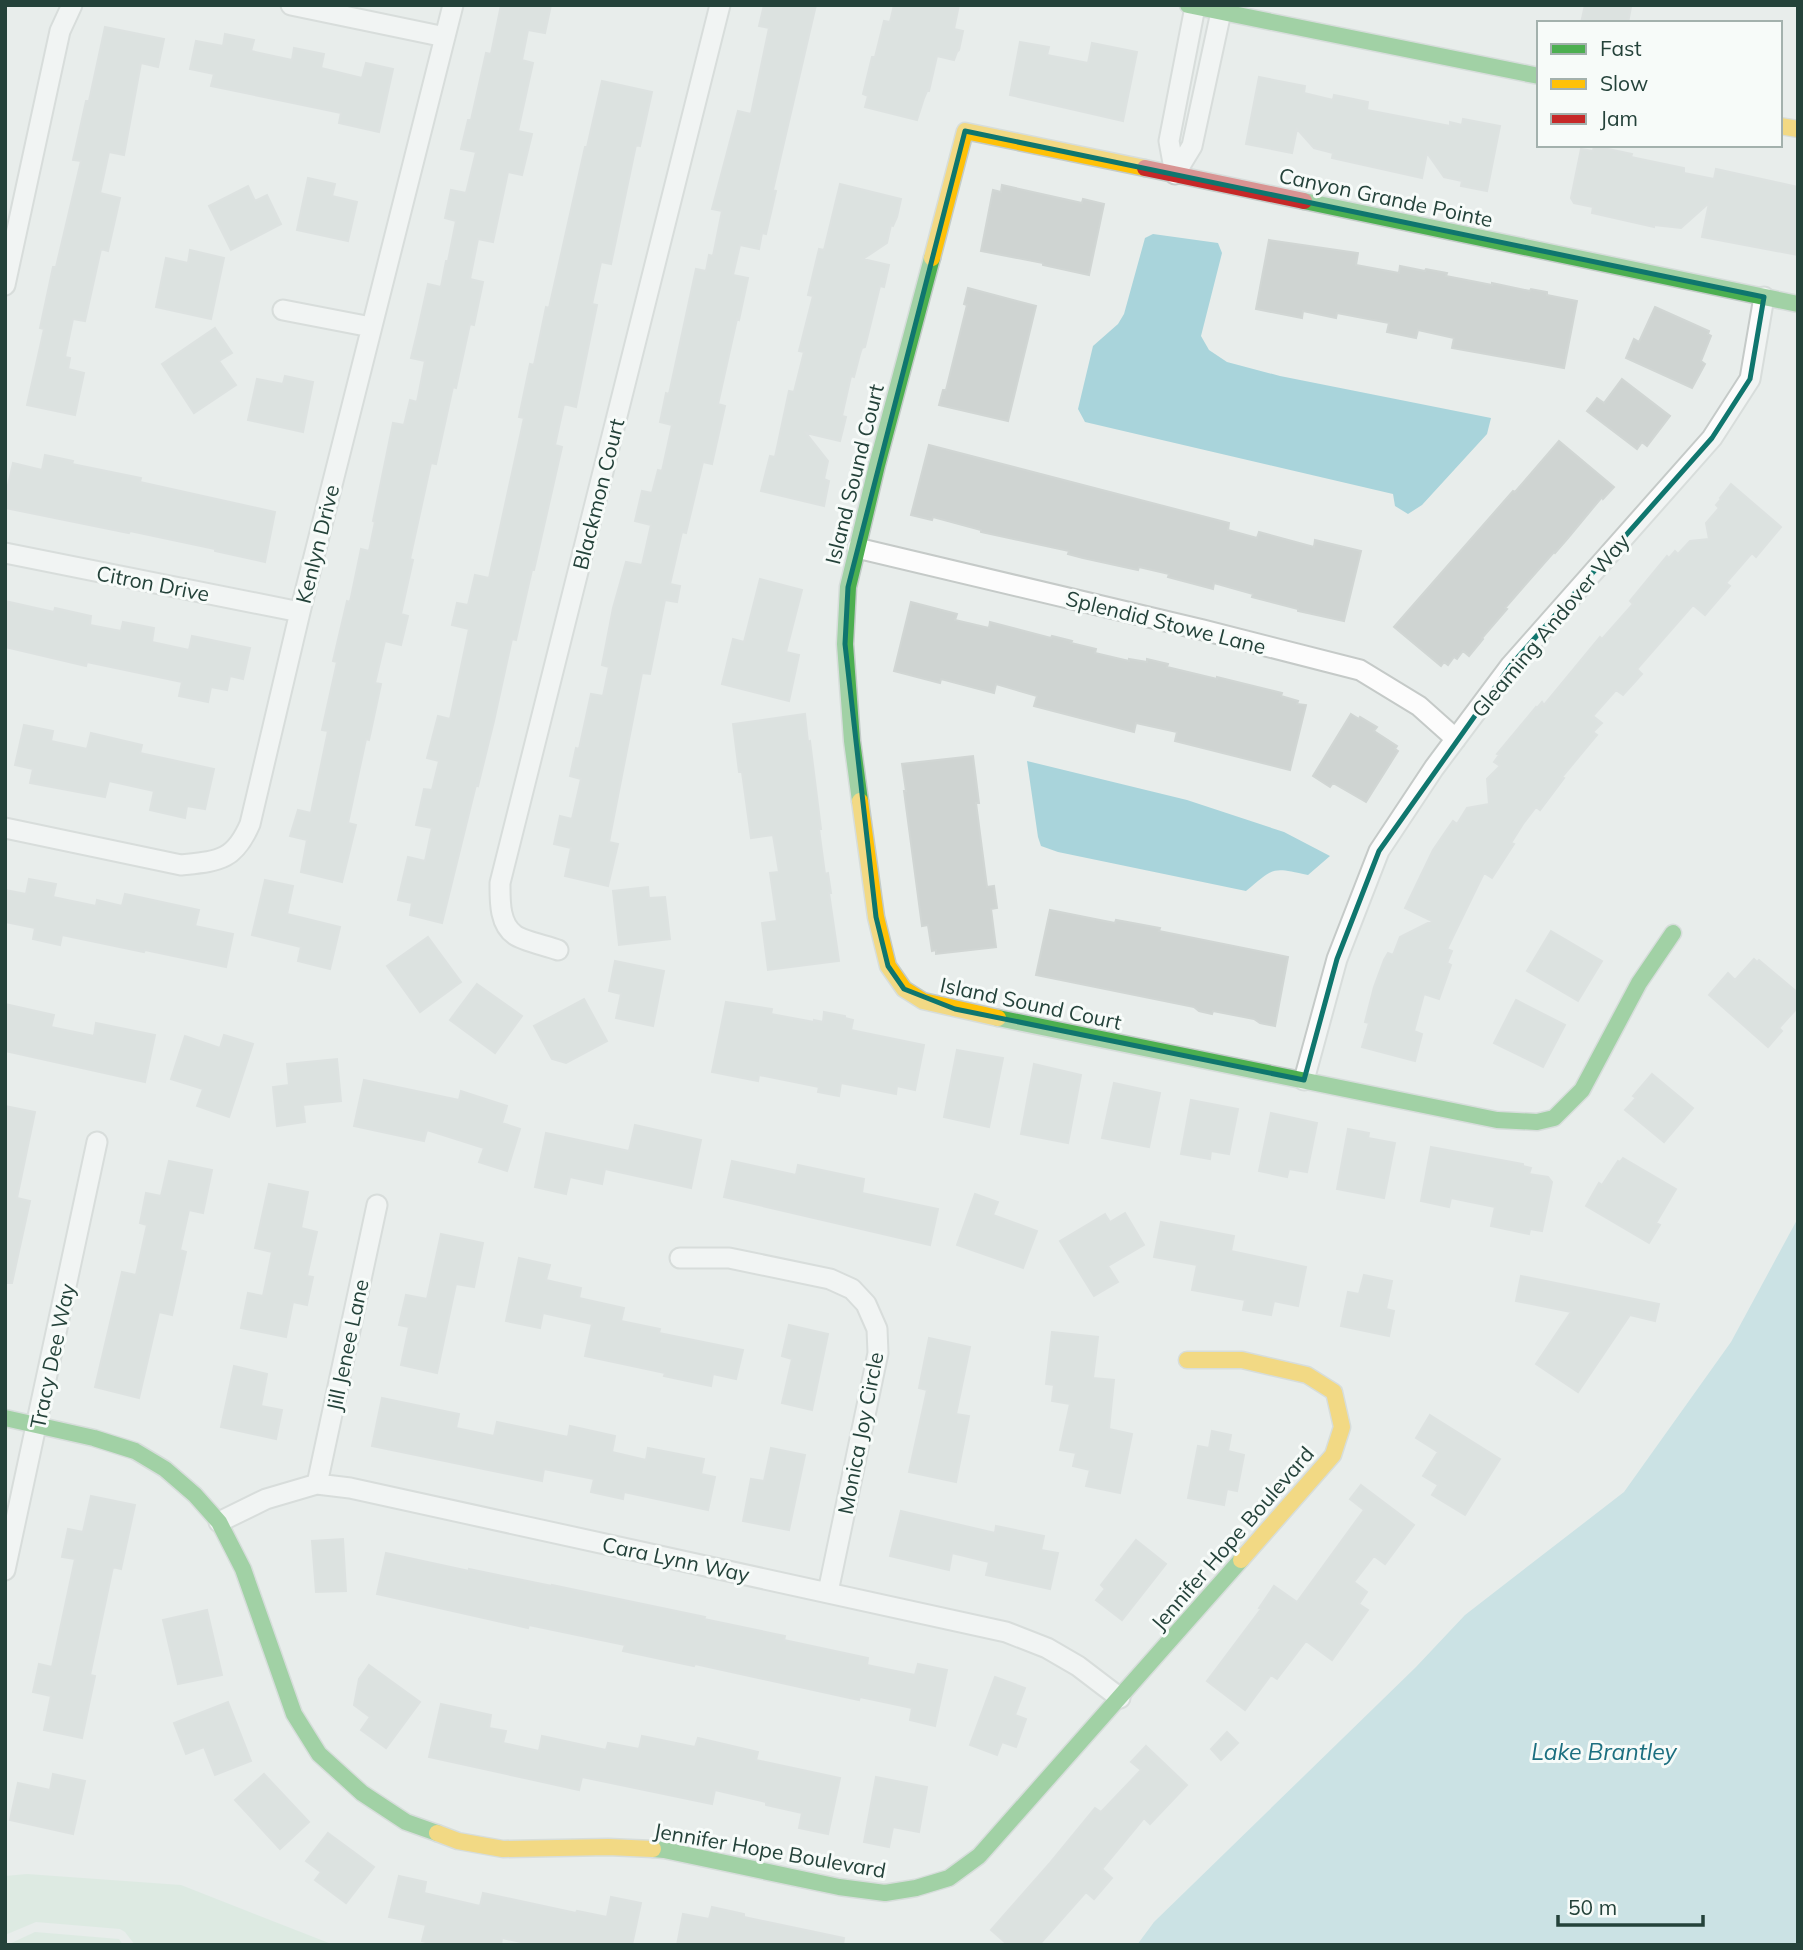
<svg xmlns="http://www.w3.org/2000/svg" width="1803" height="1950" viewBox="0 0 1803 1950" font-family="Mulish,sans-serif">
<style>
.green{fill:#d1e6d8}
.water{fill:#a9d4db}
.building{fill:#cfd4d2;stroke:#d1d6d4;stroke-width:2}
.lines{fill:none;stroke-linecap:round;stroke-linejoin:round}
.street-casing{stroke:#c5cac8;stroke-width:23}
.fast-casing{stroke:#c3cbc8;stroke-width:19}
.slow-casing{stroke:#c3cbc8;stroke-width:19}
.jam-casing{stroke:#c3cbc8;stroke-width:19}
.street{stroke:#fcfcfc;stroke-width:19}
.fast{stroke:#4caf50;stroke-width:16}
.slow{stroke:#ffc107;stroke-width:16}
.jam{stroke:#c62828;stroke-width:16}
.marked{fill:none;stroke:#0f766e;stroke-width:5;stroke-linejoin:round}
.labels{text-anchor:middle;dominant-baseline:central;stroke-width:6;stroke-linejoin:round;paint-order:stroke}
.street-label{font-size:21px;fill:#24423a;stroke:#f7fbf9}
.water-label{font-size:23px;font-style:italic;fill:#1c6f80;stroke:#f7fbf9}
</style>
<rect width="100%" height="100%" fill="#e8edeb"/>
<!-- green -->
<path class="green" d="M27 1874 181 1885 334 1945H135L125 1932 120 1929 36 1922 5 1935V1876Z
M35 1932 119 1939 123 1945H7Z"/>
<!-- water -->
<path class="water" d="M1153 234 1218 243 1222 253 1201 336 1209 350 1227 362 1280 376 1491 418 1487 434 1422 505 1408 514 1395 506 1393 494 1085 422 1078 409 1093 346 1118 324 1124 314 1145 238Z
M1027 761 1187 800 1284 832 1330 856 1308 875C1271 867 1275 867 1246 891L1058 852 1041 846 1038 837Z
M1798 1218V1945H1137L1154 1922 1416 1667 1465 1615 1624 1492 1731 1342Z"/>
<!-- building -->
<path class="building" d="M501 5H551L545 33 528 30 522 60 533 63 518 131 532 134 522 175 508 172 493 242 478 239 470 279 483 282 474 325 470 324 456 388 453 387 436 464 431 463 410 559 413 560 401 614 408 616 401 645 385 641 375 683 381 684 369 740 366 739 348 823 356 825 342 882 301 872 307 840 290 836 298 810 311 813 328 731 322 730 337 662 333 661 347 601 350 602 361 549 369 551 375 522 373 521 393 423 404 425 410 400 417 402 425 361 411 358 418 329 428 284 441 287 446 261H448L456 221 445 218 451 190 466 193 476 152 461 149 468 120H471L486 53 491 54Z
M764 5H816L773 190 776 191 766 234 762 233 759 249 740 245 733 275 748 278 739 320 737 319 718 404 725 406 712 464 703 462 686 533 682 532 670 584 680 586 677 602 665 600 650 674 642 673 609 842 618 844 608 886 565 876 571 848 554 844 560 816 572 819 581 779 570 776 576 748 579 749 591 694 603 696 609 667 602 665 613 608 626 562 642 565 651 525 635 521 642 491 652 493 658 470 662 471 672 425 660 422 666 393 669 394 696 269 706 271 709 255 713 256 722 211 712 209 738 111 751 114 769 28 759 26Z
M894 5H959L954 29 963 31 959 50 957 52 954 60 937 56 929 91H927L924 98 917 120 865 107 868 96 863 94 872 57H875L884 21 890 22Z
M1585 5H1621L1631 7 1628 23H1581Z
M105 27 164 39 158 67 141 63 124 155 109 152 100 193 120 198 108 251 101 249 85 321 73 319 65 357 70 358 68 369 84 373 75 415 27 405 44 329 40 328 53 267H56L81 161 73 160 86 101H89Z
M225 34 254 40 251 51 292 60 294 48 324 54 321 68 362 78 366 63 393 69 379 132 339 123 341 113 211 86 214 74 190 69 196 41 223 46Z
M1020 42 1049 47 1047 55 1088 63 1092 43 1137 52 1123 121 1010 95Z
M1259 77 1305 86 1304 93 1333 100 1334 95 1368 102 1367 110 1450 126V122L1462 125 1463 119 1500 126 1487 191 1461 186 1462 181 1444 177 1427 153 1422 178 1332 158 1333 153 1314 148 1297 129 1292 153 1246 144Z
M602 81 652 92 640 146 636 145 611 264 601 262 592 304 597 305 576 407 564 404 555 445 562 447 534 570H532L516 640 512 639 494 721 478 786 476 785 442 923 410 915 412 903 398 900 408 857 425 861 432 828 416 825 424 789 432 790 439 761 427 758 438 716 450 719 469 629 452 625 457 603 468 605 475 575 489 578 524 418 519 417 530 364 534 365 546 307 549 308 585 147H587Z
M1594 146 1632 154 1631 157 1684 168V173L1714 179 1716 169 1798 187V255L1702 237 1709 203 1681 228 1654 225V227L1592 213 1593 207 1574 203 1571 198 1581 149 1593 151Z
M308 178 335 184 332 196 357 202 348 241 297 230Z
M840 184 901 199 897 217 893 226 891 225 887 243 863 259 889 265 884 287 880 286 865 347 862 348 860 354 854 377 851 376 842 416 846 417 840 441 806 433 828 461 824 479 829 481 824 506 761 491 770 456 775 457 789 391 794 392 804 352 799 351 813 296 808 295 819 249 824 250Z
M1002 185 1082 203 1083 199 1104 204 1089 275 1043 265V263L981 251 993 190 1001 192Z
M248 186 255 201 267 195 281 224 231 250 209 206Z
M1269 240 1358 253 1356 265 1399 273 1400 266 1425 271 1426 269 1447 273 1446 276 1492 285V283L1530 291 1531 289 1547 292V295L1577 301 1564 368 1452 348 1454 338 1418 330 1416 338 1387 332 1389 323 1337 313 1336 318 1303 311 1302 318 1256 309Z
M190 250 224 258 211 319 156 307 166 258 188 263Z
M968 288 1036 306 1008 421 939 405 943 390H946L967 305 964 304Z
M1655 307 1709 331 1708 334 1711 336 1701 361 1705 364 1692 388 1626 358 1634 339 1639 342Z
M215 328 232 353 219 361 236 385 194 413 162 364Z
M285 376 313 382 303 432 248 420 257 379 283 384Z
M1622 379 1670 416 1647 446 1642 442 1637 449 1587 411 1597 398 1604 403Z
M1559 441 1614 487 1603 499 1602 497 1568 538 1555 553 1554 552 1505 608 1507 609 1482 638 1483 639 1469 656 1463 651 1457 659 1454 657 1448 665 1444 662 1441 666 1394 627 1513 491 1515 492Z
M929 445 1229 523 1228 530 1257 538 1259 532 1314 547 1315 540 1361 551 1344 621 1298 611V609L1252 597 1253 594 1214 583 1213 589 1168 577 1169 574 1139 567 1138 570 1083 558 1068 554 1069 551 981 532V530L933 517 932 520 911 515Z
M45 455 73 461 72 464 141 478 140 482 275 512 265 562 215 551V549L130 531 129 533 5 508V498L13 463 42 470Z
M1731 484 1781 527 1756 557 1752 553 1726 583 1730 586 1705 615 1693 605 1637 669 1642 674 1623 695 1616 690 1593 716 1602 723 1593 732 1597 735 1562 777 1564 778 1540 810 1536 807 1523 824 1511 843 1514 844 1492 878 1484 873 1447 949 1452 951 1447 963 1451 965 1439 999 1424 994 1414 1031 1422 1034 1415 1061 1362 1047 1369 1023 1365 1022 1374 987 1384 960 1388 953 1393 955 1400 937 1432 921 1405 908 1433 850 1448 828 1453 821 1457 824 1467 808 1489 804 1487 779 1500 766 1494 762 1499 755 1497 754 1536 707 1537 708 1542 702 1544 705 1600 637 1602 639 1633 604 1630 601 1667 556 1669 558 1675 551 1678 554 1690 541 1709 539 1706 523 1719 508 1716 505 1721 499 1720 498Z
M760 579 802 590 786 652 799 655 789 701 722 684 733 639 744 642Z
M5 601 54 612 55 608 91 616 90 625 121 631 123 622 154 628 152 642 189 650 192 636 250 648 243 679 230 676 227 690 211 687 208 702 179 696 182 682 87 662 86 666 5 647Z
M911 602 957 614 955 620 989 628 990 622 1051 638 1052 636 1072 641 1071 643 1096 649 1095 653 1129 661V659L1147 662V659L1168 664 1167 667 1217 679V677L1282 693 1281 696 1298 701 1297 704 1306 705 1290 770 1175 741 1177 732 1136 723 1134 732 1034 706 1037 696 996 684 994 693 941 679 940 683 894 671Z
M805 714 808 742 810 741 821 829H819L825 874 828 873 831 893H829L839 961 768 970 762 923 777 921 770 873 779 872 773 835 751 838 742 772H739L733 724Z
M1351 714 1359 719 1360 717 1377 727 1374 731 1397 746 1395 749 1398 751 1366 802 1333 783 1330 787 1313 776Z
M24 725 53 731 51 741 87 749 91 733 142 745 140 753 214 769 205 809 187 806 185 818 150 810 154 791 109 781 105 797 30 783 33 769 15 765Z
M973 756 979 803H976L987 887 994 886 997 908 991 909 996 947 936 954V950L932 951 928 925 922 926 904 791H906L902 764Z
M29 879 56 884 53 897 96 906 97 900 122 906 125 894 199 910 195 926 233 934 226 967 145 950 144 952 62 935 60 945 33 939 35 928 5 922V890L26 894Z
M265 880 293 886 287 914 340 927 330 969 298 961 301 947 252 935Z
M648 887 649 898 665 897 670 939 619 945 613 891Z
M1050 910 1115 923 1116 920 1160 928 1159 931 1288 957 1275 1026 1260 1023 1254 1019 1213 1011 1212 1014 1199 1011 1194 1007 1036 975Z
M1551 931 1602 961 1578 1001 1527 971Z
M428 937 461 982 420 1012 387 966Z
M1754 959 1757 962 1759 960 1798 993V1007L1779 1028 1782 1031 1768 1047 1709 995 1728 973 1735 980Z
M615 961 664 971 653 1026 616 1018 621 994 609 991Z
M477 984 522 1016 495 1053 450 1020Z
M584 999 607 1041 566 1063 552 1059 534 1026Z
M1516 1000 1565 1025 1543 1067 1494 1043Z
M726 1002 772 1009 771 1014 814 1022V1020L823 1022 824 1012 845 1016V1018L853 1020 851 1030 924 1045 915 1090 897 1086 896 1094 841 1083 839 1096 818 1092 819 1087 759 1075 758 1081 712 1072Z
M5 1004 54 1015 51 1027 94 1036 96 1023 155 1035 145 1082 5 1051Z
M224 1035 253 1044 229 1117 197 1106 203 1089 171 1079 185 1036 220 1048Z
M957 1050 1003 1058 989 1127 944 1117Z
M337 1059 341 1101 303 1105 305 1122 277 1126 273 1087 289 1085 287 1064Z
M1034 1064 1081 1075 1068 1143 1021 1134Z
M1652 1074 1693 1108 1664 1142 1625 1110 1636 1098 1633 1096Z
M364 1080 459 1100 461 1091 507 1106 502 1123 520 1129 507 1171 479 1162 484 1148 427 1130 424 1141 354 1126Z
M1114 1083 1160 1093 1149 1147 1102 1138Z
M1191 1100 1238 1109 1229 1154 1211 1151 1210 1159 1181 1154Z
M5 1106 35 1112 17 1198 30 1201 12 1283H5Z
M1271 1113 1317 1123 1307 1172 1289 1169 1287 1177 1259 1171Z
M635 1125 701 1140 691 1188 605 1169 602 1184 570 1177 566 1194 535 1187 546 1133 629 1151Z
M1348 1129 1369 1133 1368 1138 1395 1143 1384 1198 1337 1189Z
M1431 1147 1523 1164V1166L1531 1168 1529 1174 1548 1177 1552 1182 1542 1231 1530 1229 1529 1234 1491 1226 1495 1207 1451 1198 1449 1207 1421 1201Z
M1623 1158 1676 1189 1656 1223 1660 1225 1649 1243 1586 1206 1599 1183 1602 1185 1618 1161 1620 1162Z
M169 1161 212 1170 203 1213 189 1210 180 1250 186 1252 172 1315 159 1312 139 1398 95 1387 122 1272 136 1275 147 1225 140 1223 146 1193 161 1196Z
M732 1161 796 1175 798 1165 864 1179 862 1193 938 1209 930 1245 724 1197Z
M269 1184 308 1192 301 1228 317 1232 307 1276 313 1277 307 1305 293 1302 286 1337 241 1328 248 1293 263 1296 272 1252 255 1248Z
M975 1194 998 1202 993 1215 1037 1231 1023 1268 957 1245Z
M1125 1213 1144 1245 1108 1266 1118 1282 1094 1296 1060 1241 1105 1214 1110 1222Z
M1161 1222 1234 1236 1231 1251 1306 1267 1298 1306 1274 1301 1271 1315 1243 1310 1245 1300 1192 1290 1197 1265 1154 1257Z
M441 1234 483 1243 474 1287 456 1284 437 1373 401 1365 409 1327 399 1325 406 1295 427 1299Z
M519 1258 550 1265 546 1280 581 1288 579 1298 624 1308 621 1321 660 1329 659 1333 743 1350 736 1379 713 1374 711 1386 664 1376 665 1373 585 1356 592 1324 543 1313 540 1328 506 1321Z
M1364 1275 1392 1281 1386 1309 1394 1311 1389 1336 1341 1326 1348 1292 1359 1294Z
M1521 1276 1659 1304 1655 1321 1630 1315 1578 1392 1536 1364 1571 1312 1516 1301Z
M789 1325 828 1334 812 1410 782 1403 792 1359 782 1356Z
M1052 1332 1098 1337 1093 1378 1114 1380 1109 1429 1132 1434 1120 1493 1086 1486 1090 1470 1073 1466 1076 1453 1060 1450 1070 1404 1052 1401 1054 1385 1046 1384Z
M929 1338 970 1347 956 1414 969 1416 956 1482 909 1472 927 1390 919 1388Z
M234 1366 267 1374 261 1406 282 1410 276 1439 221 1427Z
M382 1398 459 1414 456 1428 494 1436 497 1422 568 1437 570 1426 615 1436 612 1452 646 1460 648 1448 704 1459 701 1474 715 1477 708 1510 624 1492 623 1499 591 1492 594 1479 544 1469 542 1481 372 1446Z
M1430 1415 1500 1459 1465 1515 1432 1495 1438 1485 1423 1476 1438 1452 1416 1438Z
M1212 1431 1231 1435 1228 1451 1244 1455 1237 1491 1227 1489 1224 1505 1188 1498 1198 1446 1209 1448Z
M771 1448 805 1455 789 1530 743 1521 751 1479 764 1481Z
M1361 1485 1414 1525 1385 1564 1374 1556 1354 1582 1367 1592 1359 1604 1368 1610 1332 1660 1306 1641 1277 1679 1271 1675 1245 1710 1207 1681 1261 1609 1259 1608 1274 1586 1297 1602 1364 1510 1350 1499Z
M91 1496 135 1505 121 1569 113 1567 90 1675 95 1676 82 1738 44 1730 51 1696 33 1692 39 1664 52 1667 75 1559 62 1557 68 1529 83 1532Z
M901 1511 995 1533 996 1526 1044 1536 1041 1550 1058 1553 1050 1589 986 1575 989 1562 952 1553 949 1570 890 1556Z
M343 1539 346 1591 316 1592 312 1541Z
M1136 1540 1166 1564 1122 1620 1096 1600 1105 1589 1101 1585Z
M386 1553 469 1571V1569L552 1586V1585L705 1617 704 1619 785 1636 784 1640 868 1658 867 1665 915 1675 918 1664 947 1670 935 1726 910 1720 912 1708 860 1697 859 1700 695 1664 694 1666 623 1651 625 1645 529 1625 528 1628 377 1594Z
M207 1610 222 1675 178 1684 163 1620Z
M369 1665 420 1702 386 1748 361 1730 370 1717 354 1705 359 1679Z
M995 1677 1025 1688 1015 1715 1026 1719 1016 1747 1002 1742 997 1755 970 1745Z
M228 1702 251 1761 215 1775 204 1747 186 1754 174 1723Z
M441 1704 491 1715 489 1728 506 1731 503 1743 539 1751 542 1736 606 1750 608 1743 639 1749 642 1736 695 1747 698 1738 758 1752 756 1760 840 1778 828 1834 799 1828 802 1813 766 1805V1802L715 1790 712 1804 582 1777 579 1790 429 1757Z
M1227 1732 1238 1743 1221 1760 1211 1749Z
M1146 1746 1187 1785 1150 1824 1144 1818 1102 1869 1112 1878 1094 1899 1086 1892 1039 1945H1008L991 1930 1050 1863 1095 1808 1101 1812 1141 1770 1131 1762Z
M53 1774 85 1781 73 1834 10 1820 18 1783 50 1790Z
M264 1774 309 1822 280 1849 235 1800Z
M876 1777 927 1787 919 1832 893 1827 889 1847 864 1842Z
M328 1833 374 1867 346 1903 315 1880 321 1872 306 1861Z
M399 1876 426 1882 424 1893 480 1906 483 1893 576 1913 577 1911 607 1917 611 1897 641 1903 632 1945H535L502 1938 501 1945H437L422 1941 426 1925 389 1917Z
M712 1907 744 1914V1917L844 1938 843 1945H677L683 1914 709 1919Z"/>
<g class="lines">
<defs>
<path id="street" d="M291 5 445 37
M1195 7 1169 141 1175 174 1192 146 1221 12 1226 5
M5 285 60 31 72 5
M283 310 371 327
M857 548 1203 630 1360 670 1419 706 1456 739
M5 553 300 612
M5 828 181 865C219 861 234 861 250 824L300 612 453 5
M558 950C548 946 523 941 515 935 499 924 500 900 500 883L720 5
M1304 1080 1337 959 1379 851 1434 768 1511 665 1712 438 1750 379 1764 297
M680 1258H729L830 1279 852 1289 866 1304 877 1329 878 1353 828 1592
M317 1484 377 1205
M219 1522 266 1499 317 1484 350 1488 1006 1632 1047 1648 1078 1666 1120 1698
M5 1570 97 1142"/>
<path id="fast" d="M1188 5 1539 76
M1304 201 1798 304
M860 801 852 741 845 644 848 587 877 465 932 258
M998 1018 1497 1120 1537 1122 1554 1118 1582 1090 1639 983 1673 933
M5 1418 94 1438 135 1451 165 1469 195 1495 219 1522 243 1569 294 1714 319 1754 362 1793 406 1822 437 1833
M653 1849 664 1850 839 1887 885 1893 916 1888 949 1878 979 1856 1241 1560"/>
<path id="slow" d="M1780 126 1798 129
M932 258 965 131 1145 168
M860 801 876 917 888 966 904 989 923 1001 998 1018
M1187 1360H1242L1307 1375 1334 1392 1342 1427 1333 1455 1241 1560
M437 1833 458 1841 503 1849 608 1847 653 1849"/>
<path id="jam" d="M1145 168 1304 201"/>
</defs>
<!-- street casing -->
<use href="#street" class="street-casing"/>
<!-- fast casing -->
<use href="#fast" class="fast-casing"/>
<!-- slow casing -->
<use href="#slow" class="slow-casing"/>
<!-- jam casing -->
<use href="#jam" class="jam-casing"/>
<!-- street -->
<use href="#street" class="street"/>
<!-- fast -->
<use href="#fast" class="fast"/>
<!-- slow -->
<use href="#slow" class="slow"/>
<!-- jam -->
<use href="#jam" class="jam"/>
</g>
<!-- marked area -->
<path d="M0 0H1803V1950H0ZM965 131 1764 297 1750 379 1712 438 1511 665 1379 851 1337 959 1304 1080 955 1009 904 989 888 966 876 917 845 644 848 587Z" fill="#e8edeb" fill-opacity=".55" fill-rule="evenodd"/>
<path class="marked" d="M965 131 1764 297 1750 379 1712 438 1511 665 1379 851 1337 959 1304 1080 955 1009 904 989 888 966 876 917 845 644 848 587Z"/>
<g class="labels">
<!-- street labels -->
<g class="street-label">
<text transform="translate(1386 197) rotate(12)">Canyon Grande Pointe</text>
<text transform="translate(854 474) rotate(-76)">Island Sound Court</text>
<text transform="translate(598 494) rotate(-76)">Blackmon Court</text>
<text transform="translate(317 544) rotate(-76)">Kenlyn Drive</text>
<text transform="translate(153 583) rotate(11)">Citron Drive</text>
<text transform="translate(1166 622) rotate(14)">Splendid Stowe Lane</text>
<text transform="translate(1550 625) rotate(-50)">Gleaming Andover Way</text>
<text transform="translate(1031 1003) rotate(12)">Island Sound Court</text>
<text transform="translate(347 1345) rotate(-78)">Jill Jenee Lane</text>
<text transform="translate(52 1356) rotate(-78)">Tracy Dee Way</text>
<text transform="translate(860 1433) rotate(-79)">Monica Joy Circle</text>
<text transform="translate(1232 1538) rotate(-49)">Jennifer Hope Boulevard</text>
<text transform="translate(676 1559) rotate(12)">Cara Lynn Way</text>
<text transform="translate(770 1850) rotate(10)">Jennifer Hope Boulevard</text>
</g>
<!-- water labels -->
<g class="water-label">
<text x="1604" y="1751">Lake Brantley</text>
</g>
</g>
<!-- border -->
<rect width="1803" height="1950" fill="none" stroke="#24423a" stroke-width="14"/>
<!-- legend -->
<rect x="1537" y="21" width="245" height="126" fill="#f7fbf9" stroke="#a3b1ad" stroke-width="2"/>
<rect x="1551" y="44" width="35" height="10" fill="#4caf50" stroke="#a3b1ad" stroke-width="2"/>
<text x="1600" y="56" font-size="21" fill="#24423a">Fast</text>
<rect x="1551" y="79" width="35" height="10" fill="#ffc107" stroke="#a3b1ad" stroke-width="2"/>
<text x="1600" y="91" font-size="21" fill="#24423a">Slow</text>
<rect x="1551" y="114" width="35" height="10" fill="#c62828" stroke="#a3b1ad" stroke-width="2"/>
<text x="1600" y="126" font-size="21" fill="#24423a">Jam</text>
<!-- scale -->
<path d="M1558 1915v10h145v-10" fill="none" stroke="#24423a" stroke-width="3.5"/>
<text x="1568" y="1915" font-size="21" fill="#24423a" stroke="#f7fbf9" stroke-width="5" paint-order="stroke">50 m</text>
</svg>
